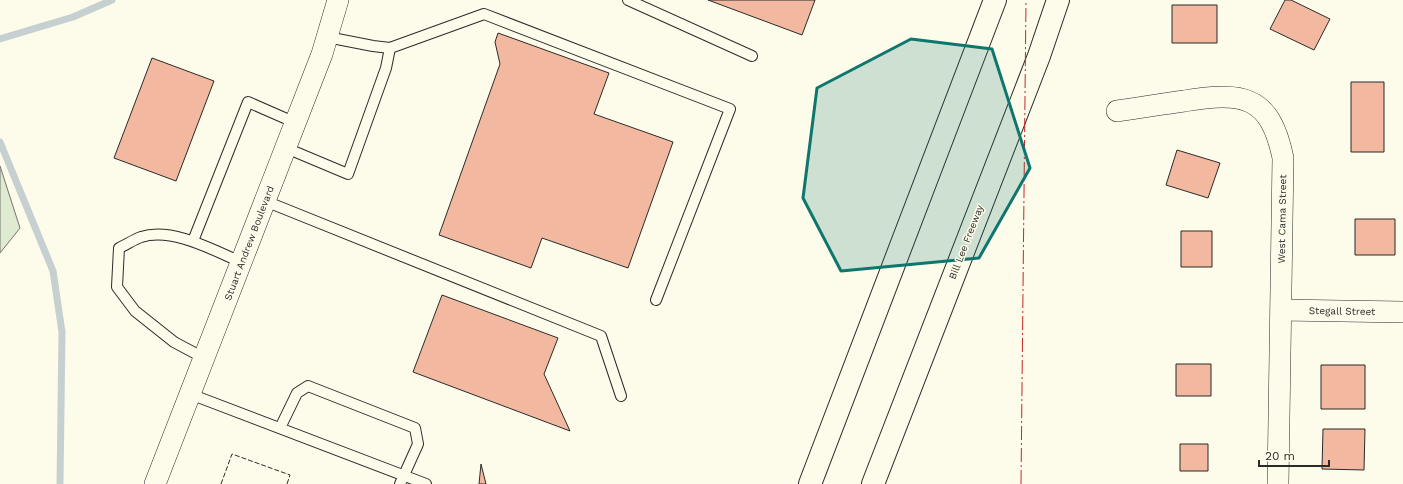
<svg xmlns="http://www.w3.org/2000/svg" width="1403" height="484" viewBox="0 0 1403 484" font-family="'Work Sans',sans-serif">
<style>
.green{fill:#deebd1;stroke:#74746e}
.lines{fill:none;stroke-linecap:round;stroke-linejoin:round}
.stream{stroke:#c7d0d0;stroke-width:7}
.building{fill:#f2b8a0;stroke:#2b2b2b}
.lane-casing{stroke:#2b2b2b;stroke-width:12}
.street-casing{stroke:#2b2b2b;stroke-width:22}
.highway-casing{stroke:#2b2b2b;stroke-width:24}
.lane{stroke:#fdfbea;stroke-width:10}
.street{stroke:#fdfbea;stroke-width:21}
.highway{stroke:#fdfbea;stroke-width:22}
.fence{stroke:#2b2b2b;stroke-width:1;stroke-dasharray:5 2;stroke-linecap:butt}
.power{stroke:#c62828;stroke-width:1;stroke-dasharray:14 3 2 3;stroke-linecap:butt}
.marked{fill:#0f766e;fill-opacity:0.2;stroke:#0f766e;stroke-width:3;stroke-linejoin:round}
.labels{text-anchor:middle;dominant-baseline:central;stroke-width:3;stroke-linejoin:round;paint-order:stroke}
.street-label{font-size:10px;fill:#2b2b2b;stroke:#fdfbea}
</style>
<rect width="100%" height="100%" fill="#fdfbea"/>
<!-- green -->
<path class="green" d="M0 166 20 228 0 253Z"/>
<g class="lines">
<!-- stream -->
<path class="stream" d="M0 39 73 17 112 0
M0 142 53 271 62 332 60 484"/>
</g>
<!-- building -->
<path class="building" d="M708 0H815L802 35Z
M1285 0H1291L1330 19 1314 50 1270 29Z
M1172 5H1217V43H1172Z
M498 33 609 73 594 114 673 142 628 268 542 238 531 268 439 235 500 64 495 42Z
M152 58 214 81 176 181 114 158Z
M1351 82H1384V152H1351Z
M1177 150 1220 163 1208 198 1166 185Z
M1355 219H1395V255H1355Z
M1181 231H1212V267H1181Z
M442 295 558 338 544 374 570 431 413 372Z
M1176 364H1211V396H1176Z
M1321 365H1365V409H1321Z
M1323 429H1365L1364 470 1322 469Z
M1180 444H1208V471H1180Z
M481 464 486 484H479Z"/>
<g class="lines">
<defs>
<path id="lane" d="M628 0 752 56
M327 37 373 46 390 48 484 14 730 109 656 300
M286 148 348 174 386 68 390 48
M265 201 601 336 621 396
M193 241 248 102 296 123
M204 358 174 342 135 311 117 287 119 248C126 245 133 240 141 237 172 227 213 250 241 262
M190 394 426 484
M280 428 297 393 308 386 415 428 418 444 400 484"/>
<path id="street" d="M1117 111C1139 108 1161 104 1184 101 1242 92 1270 94 1283 158L1278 484
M1281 310 1403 312
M155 484 322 54 338 0"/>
<path id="highway" d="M810 484 995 0
M873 484 1039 56 1058 0"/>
</defs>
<!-- lane casing -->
<use href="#lane" class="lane-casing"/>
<!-- street casing -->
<use href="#street" class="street-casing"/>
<!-- highway casing -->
<use href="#highway" class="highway-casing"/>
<!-- lane -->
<use href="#lane" class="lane"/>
<!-- street -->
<use href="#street" class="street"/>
<!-- highway -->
<use href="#highway" class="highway"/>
<!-- fence -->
<path class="fence" d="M221 484 232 454 290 475 287 484"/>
<!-- power -->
<path class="power" d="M1021 484 1026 0"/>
</g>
<!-- marked area -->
<path class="marked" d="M911 39 992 49 1030 168 979 258 841 271 803 198 817 88Z"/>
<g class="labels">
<!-- street labels -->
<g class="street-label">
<text transform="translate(1282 219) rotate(-89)">West Cama Street</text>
<text transform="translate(966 242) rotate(-69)">Bill Lee Freeway</text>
<text transform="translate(249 243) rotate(-69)">Stuart Andrew Boulevard</text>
<text transform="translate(1342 311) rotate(1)">Stegall Street</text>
</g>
</g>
<!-- scale -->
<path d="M1259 460v6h70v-6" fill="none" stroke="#2b2b2b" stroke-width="2"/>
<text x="1265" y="460" font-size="12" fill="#2b2b2b" stroke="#fdfbea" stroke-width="3" paint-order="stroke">20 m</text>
</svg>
